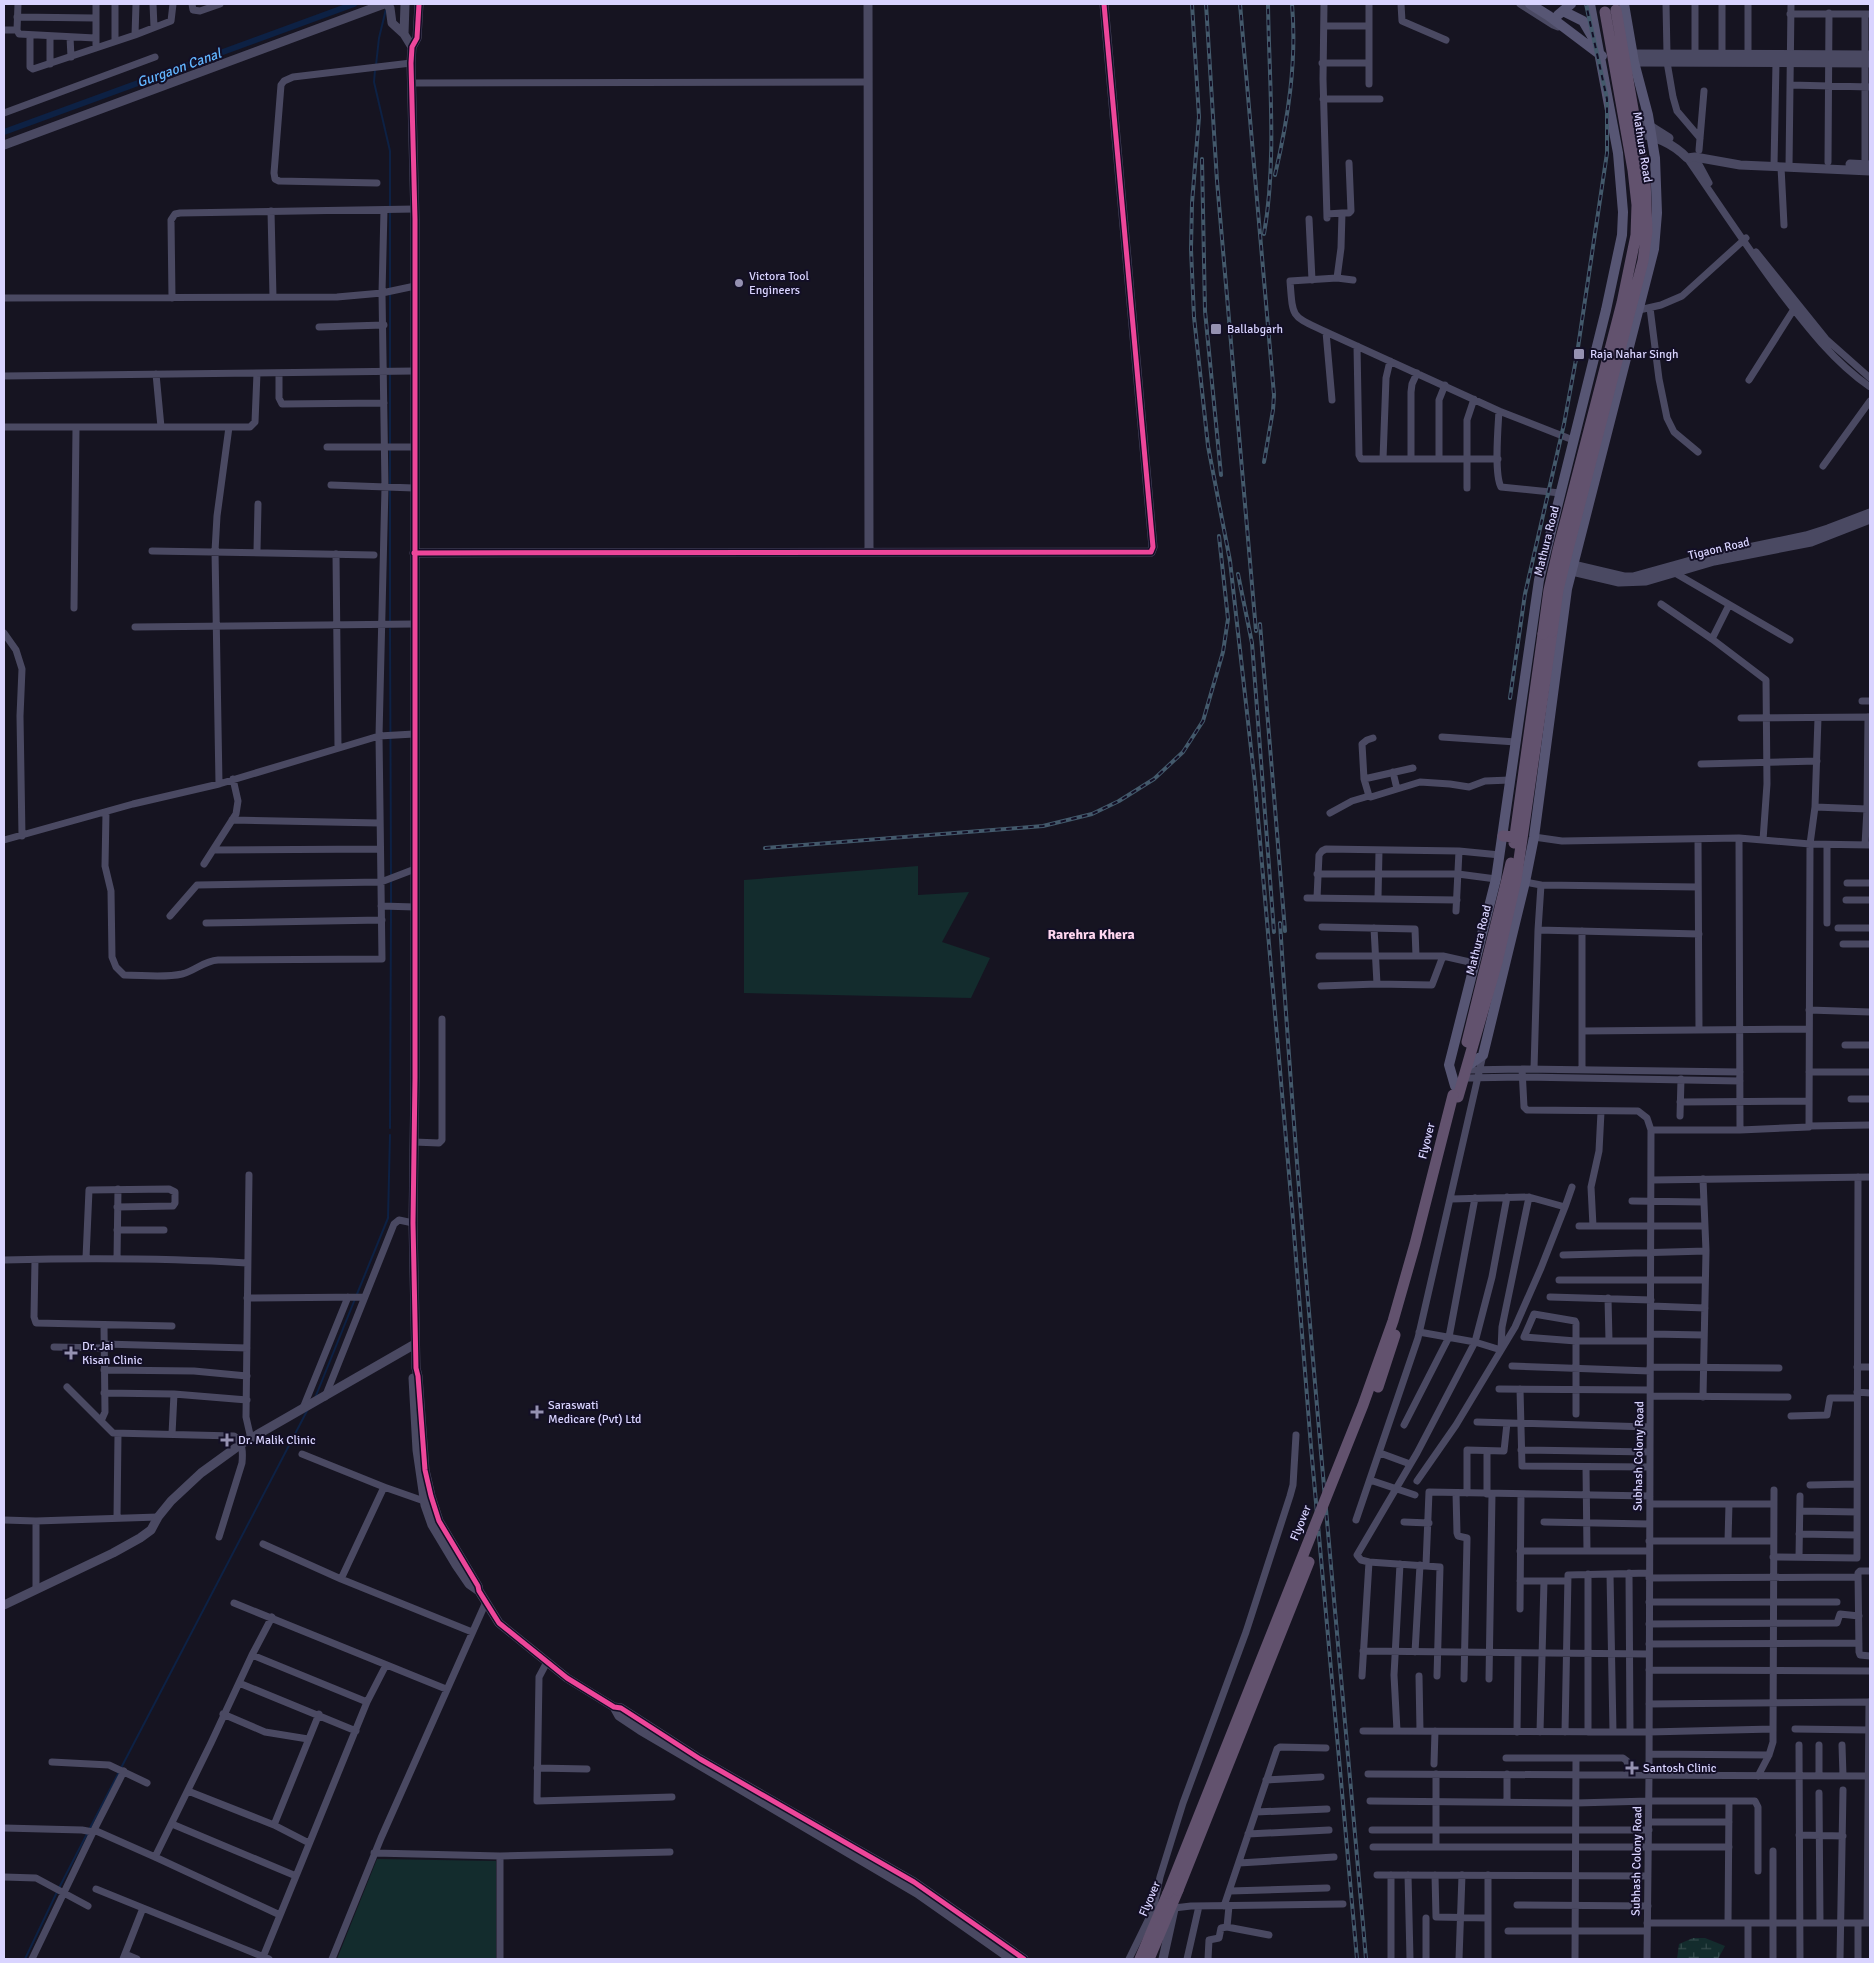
<svg xmlns="http://www.w3.org/2000/svg" width="1874" height="1963" viewBox="0 0 1874 1963" font-family="Signika,sans-serif">
<style>
.grass{fill:#132c2d}
.wetland{fill:url(#wetland-marsh)}
.lines{fill:none;stroke-linecap:round;stroke-linejoin:round}
.stream{stroke:#0d2144;stroke-width:2}
.canal{stroke:#0d2144;stroke-width:6}
.minor{stroke:#4a4962;stroke-width:7}
.tertiary{stroke:#4a4962;stroke-width:9}
.secondary{stroke:#575674;stroke-width:10}
.trunk{stroke:#62526e;stroke-width:11}
.rail-casing{stroke:#43596b;stroke-width:4}
.rail{stroke:#130f26;stroke-width:2;stroke-dasharray:5.5;stroke-linecap:butt}
.trunk-bridge{stroke:#62526e;stroke-width:11}
.cycleway-casing{stroke:#130f26;stroke-width:8}
.cycleway{stroke:#ed469a;stroke-width:5}
.poi-dot{fill:#9591b1;stroke:#130f26;stroke-width:2}
.labels{text-anchor:middle;dominant-baseline:central;stroke-width:4;stroke-linejoin:round;paint-order:stroke}
.street-label{font-size:12px;fill:#d9d4ff;stroke:#130f26}
.poi-label{font-size:12px;fill:#d9d4ff;stroke:#130f26;text-anchor:start}
.water-label{font-size:14px;font-style:italic;fill:#62b6ff;stroke:#130f26}
.neighbourhood-label{font-size:14px;font-weight:bold;fill:#ffd6f0;stroke:#130f26}
</style>
<defs>
<pattern id="wetland-marsh" width="20" height="14" patternUnits="userSpaceOnUse" patternTransform="scale(1.25)"><rect width="20" height="14" fill="#132c2d"/><path d="M1 5h8M5 5V1M11 12h8M15 12V8" fill="none" stroke="#354a4c"/></pattern>
</defs>
<rect width="100%" height="100%" fill="#161421"/>
<!-- grass -->
<path class="grass" d="M918 866V895L969 892 942 942 990 958 971 998 744 993V880Z
M377 1859 496 1861V1959H337Z"/>
<!-- wetland -->
<path class="wetland" d="M1693 1938H1705L1725 1946 1718 1959H1677L1679 1944Z"/>
<g class="lines">
<!-- stream -->
<path class="stream" d="M376 65 379 38 386 9
M375 70 374 82 390 151V288
M390 293V368
M390 373V623
M390 629 391 877
M391 881V904
M390 1128 391 909
M357 1294 388 1218 390 1135
M315 1398 355 1299
M121 1768 308 1409
M90 1828 119 1772
M59 1888 88 1832
M25 1959 57 1892"/>
<!-- canal -->
<path class="canal" d="M4 132 354 4"/>
<!-- minor -->
<path class="minor" d="M18 4 17 30 19 34 95 38
M96 4V48L135 35 136 4
M115 4V41
M153 4 154 27
M192 4 193 10 200 11 220 4
M1324 4 1323 79 1327 218
M1401 4 1402 21 1446 40
M1520 4 1553 25 1558 27
M1666 4 1667 54
M1695 4V54
M1722 5V54
M1790 14H1870
M1865 14V164
M17 17 95 18
M1324 26H1369
M4 30H17
M30 35V67L33 69 96 48
M135 35 171 21 173 4
M50 36V64
M70 37 71 57
M1748 54V4
M1667 62 1673 97 1677 111 1700 138
M1322 63H1369
M413 83 868 82
M1369 84V4
M1790 85 1870 87
M1323 99H1380
M4 113 155 57
M1699 150 1704 91
M1695 157 1709 183
M1687 158C1718 203 1748 249 1781 293 1807 327 1834 362 1870 387
M1828 162 1829 13
M1774 166 1776 62
M1781 167 1784 225
M1789 167 1791 4
M377 183 279 181 275 179 274 173 281 85 284 81 293 77 411 63
M271 211 273 297
M1327 214 1342 213
M1309 219 1312 280
M1756 252 1826 339 1870 378
M1337 278 1341 248 1342 213H1349L1351 211 1349 163
M1353 280 1337 278 1290 281C1293 320 1291 315 1326 332L1499 411 1573 440
M4 298 337 297 382 293 415 286
M172 298 171 220 175 214 180 213 415 209
M1650 308 1659 379 1667 418 1674 432 1698 452
M1637 309 1639 310 1661 305 1682 296 1746 238
M319 327 384 325
M1326 332 1332 400
M1357 346 1359 455 1361 459H1498
M279 373V398L282 404 384 403
M156 374 161 427
M4 376 414 371
M1749 380 1794 309
M1499 411C1498 428 1494 474 1501 487L1560 493
M4 427H250L255 422 257 373
M327 447H414
M1383 459 1386 378 1390 361
M1411 459V392L1412 384 1417 373
M1439 459V400L1445 385
M1823 466 1870 401
M331 485 414 488
M1467 488V420L1474 399
M152 551 374 555
M257 551 258 504
M336 554 338 748
M1675 573 1790 640
M1661 604 1712 639 1766 680 1767 784 1763 840
M74 608 76 428
M135 627 414 624
M4 633 16 650 22 669 20 716 22 836
M1712 639 1729 605
M1862 701H1870
M1741 718 1870 717
M1818 718 1815 807 1867 809
M1442 737 1516 742
M1701 764 1817 761
M1393 772 1397 789
M1364 779 1413 768
M219 784 215 551 217 516 229 427
M1369 796 1364 779 1362 744 1367 740 1373 738
M106 812 105 866 111 891 112 957 116 967 124 975C143 975 164 978 182 974 197 970 203 961 218 960L382 959 379 736 385 487 382 293 384 210
M1330 813 1352 801 1369 796 1371 797 1420 782 1450 784 1469 787 1485 781 1510 780
M232 820 379 823
M1534 837 1562 841 1739 838 1810 844 1870 845
M1739 838 1740 1130
M1698 839 1699 1030
M4 840 133 804 219 784 379 736 414 734
M1865 845 1867 809 1868 717
M213 850 380 849
M204 864 236 814 238 801 233 779
M1317 874H1458L1496 879
M1525 882 1541 885
M1847 883H1870
M1307 898 1457 900
M1317 898 1319 855 1322 851 1326 849 1459 851 1500 855
M1378 898 1379 851
M1846 900H1870
M381 906 415 907
M1456 911 1459 851
M170 916 197 885 381 882 415 869
M206 923 382 920
M1827 923V845
M1322 927 1415 929 1416 956
M1374 928 1377 984
M1838 928H1870
M1538 930 1699 934
M1843 944H1870
M1319 956H1443
M1321 986 1377 984 1432 985 1443 956 1474 963
M1809 1010 1870 1012
M1582 1031 1808 1029
M1845 1045H1870
M1522 1069 1524 1107 1527 1110 1638 1111 1647 1118 1651 1130 1649 1775 1647 1959
M1534 1069 1538 930 1541 885 1698 887
M1467 1070 1522 1069 1740 1072
M1582 1070V931
M1809 1072H1870
M1465 1078 1522 1077 1740 1081
M1851 1099H1870
M1680 1102 1809 1101
M1680 1116 1681 1079
M1809 1126 1870 1125
M1651 1130H1740L1809 1127 1810 844 1815 807
M414 1142 439 1143 442 1140V1019
M249 1175 246 1417 251 1439
M1652 1180 1870 1177
M1632 1201 1703 1202
M1565 1207 1572 1187
M1579 1226H1704
M1593 1226 1591 1187 1599 1151 1601 1112
M117 1230H164
M1563 1255 1706 1251
M86 1258 89 1190 169 1189 175 1192V1203L173 1206 117 1207
M117 1259 118 1189
M4 1260C85 1258 166 1258 247 1263
M35 1260 34 1317 36 1323 172 1326
M1559 1280H1705
M1550 1297 1651 1300
M247 1298 364 1297
M1608 1298 1609 1341
M1651 1306 1705 1308
M1419 1332 1475 1342 1501 1350 1502 1327 1529 1197
M1651 1334 1704 1335
M104 1344 247 1348
M54 1347 104 1348
M1512 1366 1650 1371
M1650 1367 1779 1368
M1857 1367H1870
M104 1370 194 1371 247 1376
M67 1387 113 1433 234 1436C243 1442 243 1452 242 1463L219 1537
M1499 1389 1650 1390
M1520 1389 1522 1466 1650 1467
M1857 1392 1870 1393
M104 1393 174 1394 247 1400
M1651 1396 1788 1397
M325 1397 394 1224 399 1220 413 1223
M1703 1397 1706 1251 1703 1179
M303 1408 348 1297
M1576 1414C1576 1383 1576 1353 1576 1323L1575 1321 1534 1314 1524 1337 1576 1341H1650
M1791 1416 1827 1415 1830 1398H1857
M101 1421 105 1412 104 1325
M1477 1422 1650 1427
M1404 1425 1449 1337 1475 1198
M172 1434 174 1394
M1521 1450 1650 1452
M1487 1451V1494
M1380 1453 1410 1464
M302 1454 384 1487 424 1501
M1586 1467 1587 1551
M1370 1480 1415 1495
M1417 1481 1456 1425 1515 1327 1541 1268 1565 1207 1529 1197 1451 1199
M1810 1485 1857 1484
M1456 1493 1457 1533 1458 1536 1467 1538V1540L1464 1679
M1467 1493V1450L1504 1451 1507 1423
M1650 1504H1774
M1800 1511 1857 1512
M117 1518 118 1434
M4 1520 36 1521V1589
M1356 1520 1418 1338 1483 1055
M36 1521 158 1517
M1404 1522 1429 1523
M1544 1522 1649 1524
M1799 1534 1857 1535
M1649 1541H1773
M1728 1541 1729 1504
M263 1544 341 1579 472 1632
M1520 1551H1649
M1773 1557 1857 1558 1858 1177
M1799 1557 1800 1496
M1426 1565 1429 1492 1650 1496
M1870 1571H1860L1858 1573 1859 1652 1860 1655 1870 1656
M1629 1573 1630 1732
M1610 1574 1613 1732
M1649 1578 1858 1577
M341 1579 384 1487
M1520 1581H1567
M1649 1602H1837
M234 1603 446 1689
M1520 1609 1521 1495
M1649 1624 1837 1623 1840 1614 1859 1616
M1649 1644 1859 1643
M1363 1651 1649 1654
M1415 1652 1420 1565
M252 1655 367 1702
M547 1662 539 1677 537 1801 672 1797
M1649 1670 1870 1671
M1362 1676 1369 1562
M1419 1676 1420 1731
M1437 1676 1440 1567 1369 1562 1361 1560 1357 1555 1417 1453 1475 1342 1492 1277 1507 1197
M1489 1679 1492 1494
M239 1683 356 1731
M1649 1704 1870 1702
M223 1714 265 1732 308 1739
M1795 1729 1868 1730
M1363 1731 1649 1732 1773 1729
M1397 1731 1394 1675 1400 1564
M1517 1732 1518 1653
M1540 1732 1544 1581
M1565 1732 1568 1575 1649 1573
M1588 1732V1574
M1799 1745 1800 1959
M1819 1745V1776
M1842 1745 1843 1776
M1649 1754 1769 1755
M1506 1758H1623L1627 1761 1629 1775
M52 1762 109 1765 147 1783
M1434 1764 1435 1731
M537 1768 587 1769
M1368 1774 1870 1776
M1758 1776 1769 1755 1773 1742 1774 1490
M1266 1780 1321 1777
M188 1791 274 1825 309 1843
M1819 1793 1820 1923
M1370 1801 1576 1803 1649 1801H1755L1758 1807V1871
M1507 1802V1774
M1256 1812 1327 1809
M1649 1822H1729
M172 1824 296 1876
M274 1825 319 1714
M4 1828 82 1830 93 1832
M94 1830 155 1857 280 1915
M1372 1830H1649
M1248 1834 1329 1830
M1799 1835 1843 1836
M1373 1847H1729
M1436 1847V1774
M1773 1851V1959
M374 1853 500 1856 670 1852
M500 1856V1959
M155 1857 211 1743 252 1655 272 1617
M1239 1863 1334 1857
M1377 1875 1648 1876
M1391 1875V1959
M1408 1875 1410 1959
M1435 1875 1436 1917 1488 1918
M4 1877 36 1878 88 1906
M96 1889 269 1959
M1230 1891 1327 1888
M1517 1905 1648 1906
M1224 1906 1277 1749 1280 1747 1326 1748
M1174 1908 1191 1906 1343 1904
M1426 1918V1959
M1647 1923H1870
M1728 1923 1729 1801
M1748 1923V1959
M1858 1923V1959
M1867 1923 1869 1702
M1227 1927 1229 1906
M1508 1931H1647
M125 1954 137 1959
M263 1957 367 1702 386 1665
M32 1959 94 1830 124 1771
M123 1959 143 1908
M332 1959 381 1838 486 1602
M1129 1959 1153 1910 1160 1877 1183 1803 1246 1632 1290 1496 1293 1485 1296 1435
M1187 1959 1199 1906
M1208 1959 1209 1940 1219 1938 1221 1928 1227 1927 1269 1935
M1459 1959 1462 1875
M1488 1959V1875
M1575 1959 1576 1759
M1840 1959 1843 1790"/>
<!-- tertiary -->
<path class="tertiary" d="M387 4 390 8 392 23 404 34
M405 4 404 34 412 47
M419 4 417 38 412 47 411 63 415 219V1078L413 1223 416 1368 418 1376 425 1470 431 1496 439 1521 478 1586 479 1591 499 1623 567 1678 614 1707 621 1708 700 1759 914 1882 1024 1959
M868 4 869 552
M1633 54 1870 55
M1634 62 1870 63
M1630 124 1650 126 1669 138
M1631 132C1652 135 1672 142 1687 158L1695 157 1740 165 1870 171
M4 145 384 4
M1850 164 1870 165
M414 553 1151 552 1153 547 1104 4
M1573 565 1624 577H1633L1705 557 1806 536 1828 529 1870 513
M1572 571 1619 582 1646 581 1714 561 1811 542 1870 519
M413 1378 417 1450 425 1505 432 1525 456 1565 469 1584 479 1591
M4 1605 113 1553 140 1538 151 1530 158 1517 171 1501 201 1473 241 1444 415 1344
M614 1707 619 1716 640 1730 917 1893 1011 1959
M1163 1959 1174 1909"/>
<!-- secondary -->
<path class="secondary" d="M1530 4 1549 16 1602 56
M1563 11 1583 21 1593 38
M1558 15 1571 4
M1469 1065 1483 1055 1525 882 1534 837 1567 589 1654 249 1657 213 1655 158 1648 115 1634 62 1624 4
M1455 1086 1449 1065 1496 879 1539 580 1606 310 1622 235 1623 212 1618 153 1590 4"/>
<!-- trunk -->
<path class="trunk" d="M1503 836 1515 837
M1514 843 1543 634
M1467 1042 1511 863
M1458 1097 1497 962 1516 880 1552 632
M1140 1959 1168 1893
M1149 1959 1178 1890"/>
<defs>
<path id="rail" d="M1192 4 1199 117 1192 203 1191 249 1194 317 1208 446 1230 561 1255 784 1292 1208 1311 1447 1357 1959
M1206 4 1217 181 1256 631
M1240 4 1274 395 1273 410 1264 462
M1202 159 1205 311 1221 475
M1275 175C1288 119 1297 62 1292 4
M1264 234C1277 159 1269 79 1268 4
M1238 574 1252 643 1274 932
M1260 624 1285 931
M1510 698 1525 594 1564 424 1577 354 1607 153V99L1586 4
M765 848 1043 826 1092 814 1119 801 1154 779 1183 752 1203 721 1223 652 1228 619 1219 536
M1280 923C1302 1269 1336 1614 1366 1959"/>
</defs>
<!-- rail casing -->
<use href="#rail" class="rail-casing"/>
<!-- rail -->
<use href="#rail" class="rail"/>
<!-- trunk-bridge -->
<path class="trunk-bridge" d="M1552 632 1558 590 1567 553 1643 261 1647 231 1645 179 1616 10
M1543 634 1549 590 1558 550 1622 303 1636 235 1637 205 1633 170 1605 12
M1378 1387 1395 1335
M1178 1890 1309 1562
M1168 1893 1363 1405 1393 1321 1415 1244 1453 1095"/>
<defs>
<path id="cycleway" d="M419 4 417 38 412 47 411 63 415 219V1078L413 1223 416 1368 418 1376 425 1470 431 1496 439 1521 478 1586 479 1591 499 1623 567 1678 614 1707 621 1708 700 1759 914 1882 1024 1959
M414 553 1151 552 1153 547 1104 4"/>
</defs>
<!-- cycleway casing -->
<use href="#cycleway" class="cycleway-casing"/>
<!-- cycleway -->
<use href="#cycleway" class="cycleway"/>
</g>
<!-- markers -->
<g class="poi-dot">
<circle cx="739" cy="283" r="5"/>
<rect x="1210" y="323" width="12" height="12" rx="2.5"/>
<rect x="1573" y="348" width="12" height="12" rx="2.5"/>
<path d="M68.5 1345.5h5v5h5v5h-5v5h-5v-5h-5v-5h5z"/>
<path d="M534.5 1404.5h5v5h5v5h-5v5h-5v-5h-5v-5h5z"/>
<path d="M224.5 1432.5h5v5h5v5h-5v5h-5v-5h-5v-5h5z"/>
<path d="M1629.5 1760.5h5v5h5v5h-5v5h-5v-5h-5v-5h5z"/>
</g>
<g class="labels">
<!-- street labels -->
<g class="street-label">
<text transform="translate(1642 147) rotate(81)">Mathura Road</text>
<text transform="translate(1547 541) rotate(-76)">Mathura Road</text>
<text transform="translate(1719 549) rotate(-13)">Tigaon Road</text>
<text transform="translate(1479 940) rotate(-76)">Mathura Road</text>
<text transform="translate(1427 1141) rotate(-76)">Flyover</text>
<text transform="translate(1639 1456) rotate(-89)">Subhash Colony Road</text>
<text transform="translate(1301 1523) rotate(-68)">Flyover</text>
<text transform="translate(1637 1861) rotate(-89)">Subhash Colony Road</text>
<text transform="translate(1150 1899) rotate(-67)">Flyover</text>
</g>
<!-- poi labels -->
<g class="poi-label">
<text x="749" y="276">Victora Tool<tspan x="749" dy="14">Engineers</tspan></text>
<text x="1227" y="329">Ballabgarh</text>
<text x="1590" y="354">Raja Nahar Singh</text>
<text x="82" y="1346">Dr. Jai<tspan x="82" dy="14">Kisan Clinic</tspan></text>
<text x="548" y="1405">Saraswati<tspan x="548" dy="14">Medicare (Pvt) Ltd</tspan></text>
<text x="238" y="1440">Dr. Malik Clinic</text>
<text x="1643" y="1768">Santosh Clinic</text>
</g>
<!-- water labels -->
<g class="water-label">
<text transform="translate(179 68) rotate(-20)">Gurgaon Canal</text>
</g>
<!-- neighbourhood labels -->
<g class="neighbourhood-label">
<text x="1091" y="934">Rarehra Khera</text>
</g>
</g>
<!-- border -->
<rect width="1874" height="1963" fill="none" stroke="#d9d4ff" stroke-width="10"/>
</svg>
